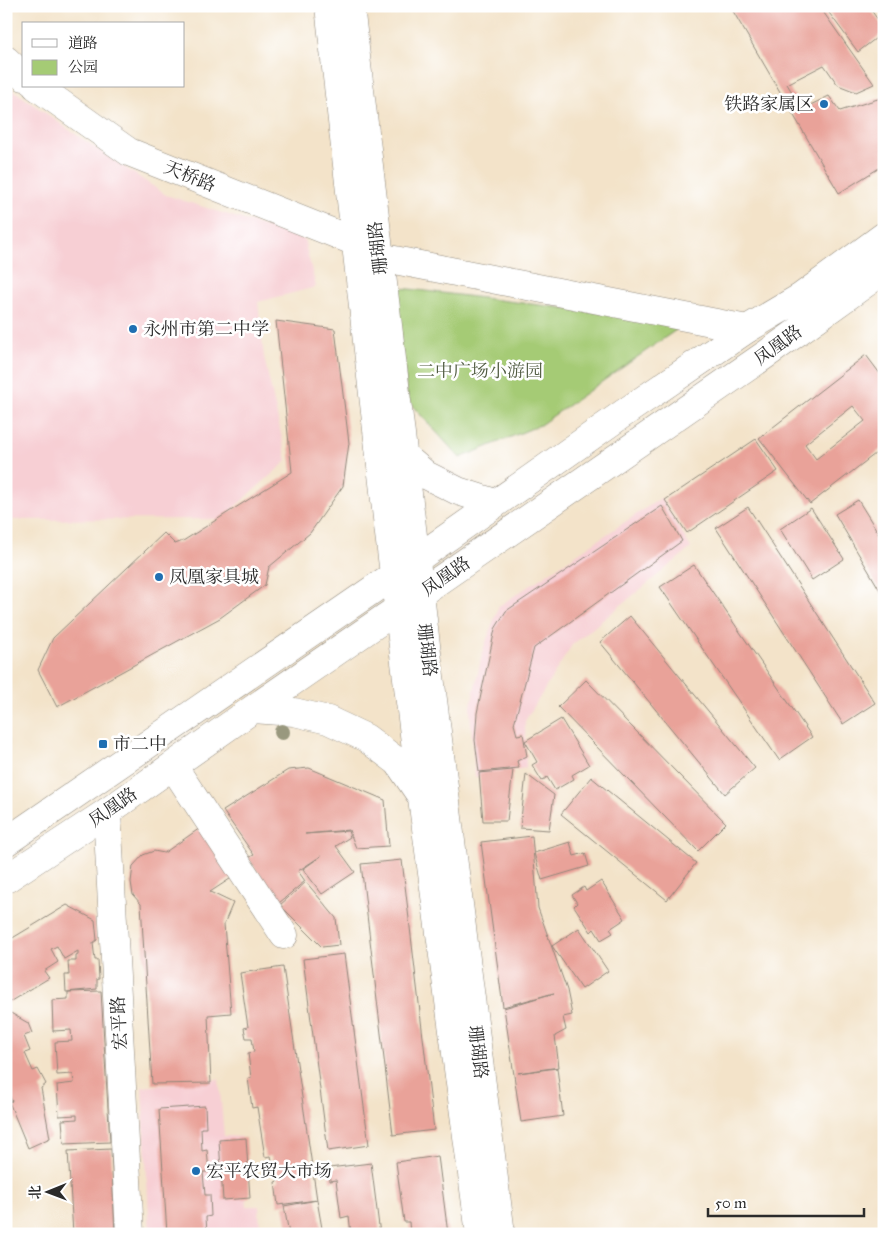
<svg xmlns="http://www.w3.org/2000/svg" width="890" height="1240" viewBox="0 0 890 1240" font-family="'IM FELL Great Primer','Noto Serif SC',serif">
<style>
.built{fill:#f7cfd4}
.green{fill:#a5cb75;stroke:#687b50}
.building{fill:#e9a299;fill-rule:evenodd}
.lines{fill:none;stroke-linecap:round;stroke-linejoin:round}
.minor-casing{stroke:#8f877a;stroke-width:29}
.major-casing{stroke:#8f877a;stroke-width:29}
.minor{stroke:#fff;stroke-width:28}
.major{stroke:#fff;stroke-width:28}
.tree{fill:#99987e}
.poi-dot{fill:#1f6fb2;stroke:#fff;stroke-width:2}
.labels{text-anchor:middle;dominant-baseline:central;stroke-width:5;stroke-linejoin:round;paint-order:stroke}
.poi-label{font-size:18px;fill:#2b2b2b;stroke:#fff;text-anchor:start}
.street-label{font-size:18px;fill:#2b2b2b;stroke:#fff}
.park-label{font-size:18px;fill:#505b41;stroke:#fff}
</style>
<rect width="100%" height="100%" fill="#fff"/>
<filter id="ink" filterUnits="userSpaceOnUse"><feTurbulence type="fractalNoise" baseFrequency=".02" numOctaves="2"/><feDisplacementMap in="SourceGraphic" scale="10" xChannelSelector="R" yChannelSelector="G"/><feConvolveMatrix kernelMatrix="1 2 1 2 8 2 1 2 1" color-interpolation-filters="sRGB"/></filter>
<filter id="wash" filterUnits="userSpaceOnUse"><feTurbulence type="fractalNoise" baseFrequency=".0096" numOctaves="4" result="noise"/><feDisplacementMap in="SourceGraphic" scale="20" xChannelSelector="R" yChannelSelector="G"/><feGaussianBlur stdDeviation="1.12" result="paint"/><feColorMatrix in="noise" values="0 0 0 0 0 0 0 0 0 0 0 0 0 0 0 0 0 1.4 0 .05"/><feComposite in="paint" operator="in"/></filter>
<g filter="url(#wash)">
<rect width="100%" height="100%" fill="#f3e3c9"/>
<!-- built -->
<path class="built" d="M6 85 78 136 166 195 304 239 316 287 258 302 264 357 287 461 221 519 6 520Z
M661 498 691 548 572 645 525 721 526 768 475 777 470 710 483 650 499 606Z
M219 1079 224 1136 242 1137 247 1206H259L260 1234H150L142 1087Z"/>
<!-- green -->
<path class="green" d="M393 287 686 323 540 425 460 458 408 401Z"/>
<g id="blocks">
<!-- building -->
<path class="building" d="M730 6H819L874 84 856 92 838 85 824 65 787 84 802 109 829 96 840 111 884 97V165L839 193Z
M824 6H868L884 28V32L858 52Z
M276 321 335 329 349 443 343 486 310 533 269 567 265 585 220 618 57 707 38 670 53 638 164 533 175 544 183 541 292 472Z
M866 355 884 379V447L810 504 759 438ZM853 406 865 421 816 459 805 444Z
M756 439 778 471 687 533 665 500Z
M858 500 884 542V597L835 514Z
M662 506 682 541 534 648 514 724 517 735 523 734 527 756 517 761 519 768 479 772 475 740 477 713 495 629 506 611Z
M748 507 875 703 843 724 716 528Z
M811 508 844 559 812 580 780 529Z
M694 565 812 737 779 760 660 587Z
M630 616 755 768 725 794 600 642Z
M586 680 726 823 698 851 558 707Z
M561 719 589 765 572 775 574 779 555 790 547 777 542 781 532 765 537 762 525 741Z
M309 768 385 800 389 846 356 848 349 830 305 834 348 831 350 837 336 846 355 872 322 894 303 869 321 856 298 871 305 881 279 903 248 858 254 855 223 811 288 770Z
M513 770 507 821H483L479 773Z
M526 774 554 795 549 830 520 828Z
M591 777 696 863 667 900 561 814Z
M203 826 236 875 210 892 233 903 224 924 231 1013 208 1015 211 1083 152 1084 141 904 133 895 131 882 133 866 143 855 154 851 164 853Z
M532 836 538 908 567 990 572 1015 563 1017 566 1030 555 1036 559 1067 518 1073 557 1068 563 1116 521 1122 504 1008 554 993 503 1007 481 842Z
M570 842 574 856 585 853 589 866 542 880 534 853Z
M402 860 434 1130 393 1135 361 864Z
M601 881 625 919 610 929 613 933 601 940 594 929 591 932 574 906 577 903 572 895 584 887 586 891Z
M306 882 336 918 339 945 322 947 280 905Z
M67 905 95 920 97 940 93 943 95 960H98L99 979H97V989L66 992 65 975H69L68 961H76V956L78 955V951L64 959 57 946 51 949 58 962 44 971 49 978 6 1004V942Z
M579 928 608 971 582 989 552 946Z
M344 954 369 1145 328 1151 303 959Z
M283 967 317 1200 278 1205 275 1182 278 1181 276 1163 273 1164 271 1156 265 1157 257 1107 252 1108 248 1078H251L248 1053 254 1052 252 1038H246L244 1028 248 1027 240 973Z
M101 991 110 1142 64 1144 62 1120 77 1119V1115L59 1116 57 1085 74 1083 73 1074 57 1075 55 1042 72 1041 71 1030 53 1031 52 1000 68 999V992Z
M9 1012 28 1023 32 1033 24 1036 30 1051 25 1053 33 1071 38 1069 46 1084 41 1088 50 1138 28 1148 9 1102 12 1101 6 1089V1014Z
M205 1106 206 1128H201L202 1151 207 1150 209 1172H203L205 1195H210L211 1216 206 1217 207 1234H167L159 1109Z
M246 1138 250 1198 223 1200 219 1140Z
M111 1149 115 1234H73L68 1151Z
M438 1156 448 1234H410L409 1222H404L396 1162Z
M371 1163 380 1234H351L349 1216 341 1218 336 1180 330 1181 329 1168Z
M317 1200 323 1234H289L284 1206Z"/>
</g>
</g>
<g filter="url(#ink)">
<use href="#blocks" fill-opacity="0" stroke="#8f877a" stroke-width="1"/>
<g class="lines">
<defs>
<path id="minor" d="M6 60 24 77
M36 86 129 152 356 242
M379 257 747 329
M173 766 284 935
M107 812 130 1234"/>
<path id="major" d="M329 6 387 518 422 798 480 1234
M350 6 426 645 501 1234
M403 455 426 475 458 491 495 503
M253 709 294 712 328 720 366 738 398 762 419 793
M6 842 394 575 624 413 747 329 801 297 884 236
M6 879 107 812 253 709 768 353 884 270"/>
</defs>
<!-- minor casing -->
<use href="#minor" class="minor-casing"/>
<!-- major casing -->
<use href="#major" class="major-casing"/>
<!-- minor -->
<use href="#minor" class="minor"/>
<!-- major -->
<use href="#major" class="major"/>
</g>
<!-- trees -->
<circle class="tree" cx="282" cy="732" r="8"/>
</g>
<!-- markers -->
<g class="poi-dot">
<circle cx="824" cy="104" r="5"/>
<circle cx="133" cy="329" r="5"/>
<circle cx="159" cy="577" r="5"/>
<rect x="98" y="739" width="10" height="10" rx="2.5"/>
<circle cx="196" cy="1171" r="5"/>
</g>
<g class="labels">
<!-- poi labels -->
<g class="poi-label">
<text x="814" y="104" text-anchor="end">铁路家属区</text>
<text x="143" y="329">永州市第二中学</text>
<text x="169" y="577">凤凰家具城</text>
<text x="113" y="744">市二中</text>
<text x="206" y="1171">宏平农贸大市场</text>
</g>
<!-- street labels -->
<g class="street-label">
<text transform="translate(190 176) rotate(22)">天桥路</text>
<text transform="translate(378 248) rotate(-97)">珊瑚路</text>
<text transform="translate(778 345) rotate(-36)">凤凰路</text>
<text transform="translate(446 576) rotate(-35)">凤凰路</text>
<text transform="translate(427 650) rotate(83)">珊瑚路</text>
<text transform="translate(113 807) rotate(-35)">凤凰路</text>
<text transform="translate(119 1023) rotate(-93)">宏平路</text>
<text transform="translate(478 1052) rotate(83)">珊瑚路</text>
</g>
<!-- park labels -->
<g class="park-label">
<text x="480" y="371">二中广场小游园</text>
</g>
</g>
<!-- margin -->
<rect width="890" height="1240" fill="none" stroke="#fff" stroke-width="25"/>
<!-- legend -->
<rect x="22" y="22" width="162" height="65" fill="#ffffff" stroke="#aaaaaa"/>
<rect x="32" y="39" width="25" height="8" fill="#ffffff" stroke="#aaaaaa"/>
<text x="68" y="48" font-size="15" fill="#2b2b2b">道路</text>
<rect x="32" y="60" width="25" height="15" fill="#a5cb75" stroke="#aaaaaa"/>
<text x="68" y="72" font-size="15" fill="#2b2b2b">公园</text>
<!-- north arrow -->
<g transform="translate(48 1192) rotate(269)" stroke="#ffffff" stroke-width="4" paint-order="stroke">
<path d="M0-4L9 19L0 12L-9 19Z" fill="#2b2b2b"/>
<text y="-8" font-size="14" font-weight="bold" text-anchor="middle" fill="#2b2b2b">北</text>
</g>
<!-- scale -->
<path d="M708 1208v8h156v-8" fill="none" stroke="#2b2b2b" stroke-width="2.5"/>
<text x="715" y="1208" font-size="15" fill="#2b2b2b" stroke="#ffffff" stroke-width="4" paint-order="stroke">50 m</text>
</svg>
